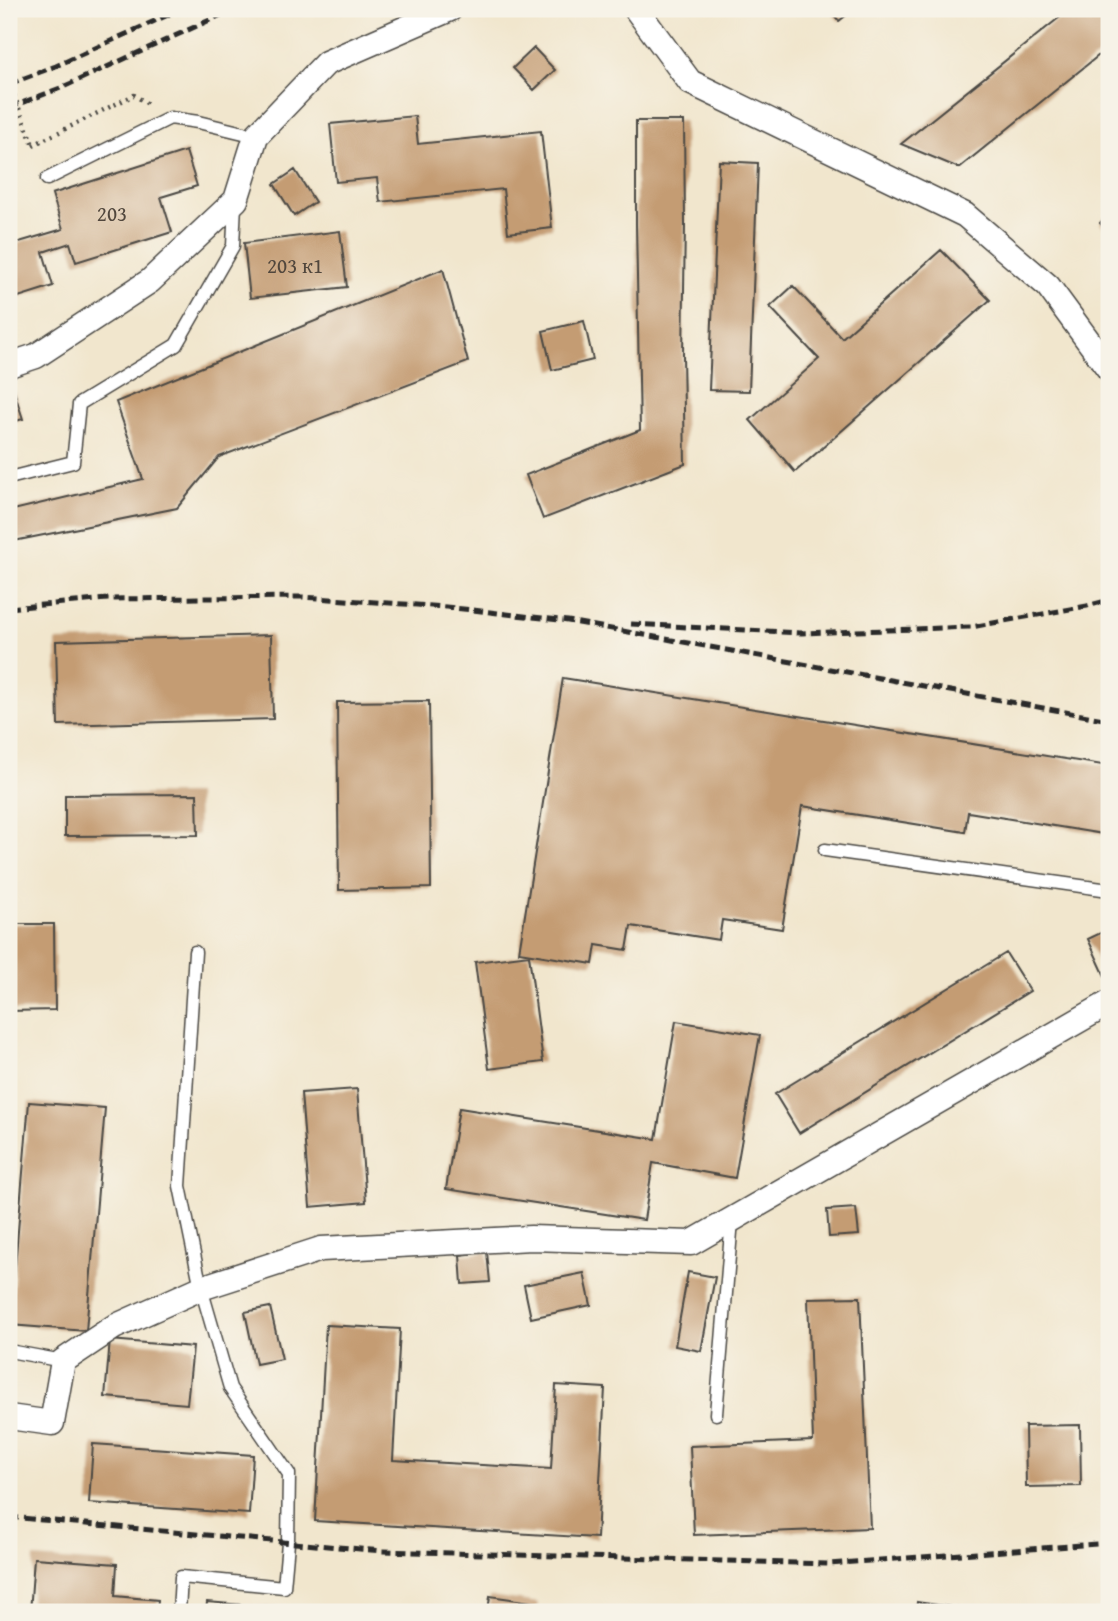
<svg xmlns="http://www.w3.org/2000/svg" width="1118" height="1621" viewBox="0 0 1118 1621" font-family="'Gentium Book Plus',serif">
<style>
.building{fill:#c49c73}
.lines{fill:none;stroke-linecap:round;stroke-linejoin:round}
.lane-casing{stroke:#494743;stroke-width:15}
.street-casing{stroke:#494743;stroke-width:27}
.path{stroke:#494743;stroke-width:4.5;stroke-dasharray:2 5;stroke-linecap:butt}
.lane{stroke:#fff;stroke-width:12}
.street{stroke:#fff;stroke-width:24}
.rail{stroke:#2b2b2b;stroke-width:5;stroke-dasharray:10 5;stroke-linecap:butt}
.path-bridge{stroke:#494743;stroke-width:4.5;stroke-dasharray:2 5;stroke-linecap:butt}
.labels{text-anchor:middle;dominant-baseline:central;stroke-width:5;stroke-linejoin:round;paint-order:stroke}
.number-label{font-size:21px;fill:#51473d}
</style>
<rect width="100%" height="100%" fill="#f7f3e8"/>
<filter id="ink" filterUnits="userSpaceOnUse"><feTurbulence type="fractalNoise" baseFrequency=".0143" numOctaves="2"/><feDisplacementMap in="SourceGraphic" scale="14" xChannelSelector="R" yChannelSelector="G"/><feConvolveMatrix kernelMatrix="1 2 1 2 8 2 1 2 1" color-interpolation-filters="sRGB"/></filter>
<filter id="wash" filterUnits="userSpaceOnUse"><feTurbulence type="fractalNoise" baseFrequency=".00686" numOctaves="4" result="noise"/><feDisplacementMap in="SourceGraphic" scale="28" xChannelSelector="R" yChannelSelector="G"/><feGaussianBlur stdDeviation="1.57" result="paint"/><feColorMatrix in="noise" values="0 0 0 0 0 0 0 0 0 0 0 0 0 0 0 0 0 1.4 0 .05"/><feComposite in="paint" operator="in"/></filter>
<g filter="url(#wash)">
<rect width="100%" height="100%" fill="#f1e6cd"/>
<g id="blocks">
<!-- building -->
<path class="building" d="M829 9H854L839 21Z
M1070 9H1109V47L959 168 901 144Z
M534 48 555 70 534 90 513 68Z
M415 116 418 144 541 131 552 228 508 233 503 189 380 202 377 178 336 182 330 124Z
M636 121H684L685 224 683 355 685 464 543 519 526 475 640 430 636 224Z
M186 151 197 186 161 197 172 232 76 262 70 243 43 252 53 286 9 300V245L63 229 52 194Z
M719 161 758 163 749 391 709 390Z
M295 170 315 202 294 216 274 184Z
M1109 213V233L1100 223Z
M340 231 347 287 250 298 244 243Z
M941 250 990 300 795 472 750 420 819 359 770 307 793 286 842 338Z
M443 269 468 362 219 457 177 508 9 542V511L143 479 116 402Z
M584 321 593 360 552 370 543 331Z
M13 388 23 419 9 423V390Z
M271 635 273 719 58 725 56 641Z
M563 678 1109 766V835L968 812 965 832 802 806 782 929 722 920 719 940 631 926 627 950 596 945 593 964 519 952Z
M429 701 431 888 339 890 337 702Z
M197 794 198 835 65 836V795Z
M9 924H54L55 1010 9 1011Z
M1109 929V975L1105 976 1088 939Z
M1006 953 1030 991 799 1133 775 1094Z
M529 955 543 1062 489 1069 475 962Z
M676 1021 760 1035 735 1178 653 1163 644 1220 446 1189 459 1108 656 1139Z
M357 1089 366 1202 310 1207 301 1093Z
M1109 1099V1120H1108L1104 1100Z
M29 1102 105 1108 86 1331 10 1325Z
M856 1208 859 1235 829 1237 827 1210Z
M487 1252 490 1282 462 1284 460 1255Z
M688 1272 715 1277 701 1351 675 1346Z
M584 1273 591 1305 531 1318 524 1285Z
M860 1297 870 1528 694 1535 690 1446 813 1441 808 1298Z
M270 1307 282 1359 256 1364 245 1312Z
M326 1325 400 1329 393 1460 551 1469 556 1385 605 1388 597 1538 315 1521Z
M110 1340 193 1347 187 1404 105 1397Z
M1080 1425 1081 1486 1026 1487 1025 1426Z
M93 1444 253 1455 249 1514 89 1503Z
M34 1558 117 1564 115 1596 158 1600 157 1612H30Z
M490 1596 538 1603 536 1612H488Z
M207 1602 301 1610V1612H206Z
M917 1602 980 1611V1612H916Z"/>
</g>
</g>
<g filter="url(#ink)">
<use href="#blocks" fill-opacity="0" stroke="#494743" stroke-width="2"/>
<g class="lines">
<defs>
<path id="lane" d="M47 179 170 118 198 122 256 136
M9 478 73 462 79 404 176 345 233 246 235 204
M825 850 1109 890
M9 1351 63 1361
M716 1414 732 1220
M179 1612 181 1577 284 1587 288 1543 289 1474 230 1388 201 1288 180 1186 195 952"/>
<path id="street" d="M636 9 690 82 965 215 1048 286 1109 369
M9 365 36 356 150 281 236 200 256 136 326 63 450 9
M9 1417 52 1423 63 1361 114 1327 201 1288 321 1249 531 1238 691 1243 1109 1003"/>
</defs>
<!-- lane casing -->
<use href="#lane" class="lane-casing"/>
<!-- street casing -->
<use href="#street" class="street-casing"/>
<!-- path -->
<path class="path" d="M33 145 134 95 151 106"/>
<!-- lane -->
<use href="#lane" class="lane"/>
<!-- street -->
<use href="#street" class="street"/>
<!-- rail -->
<path class="rail" d="M9 84 56 66 181 9
M9 108 63 87 234 9
M9 608 108 599 303 597 446 607 568 621 1109 720
M631 624 802 633 971 627 1087 606 1109 600
M9 1517 382 1551 828 1564 1109 1543"/>
<!-- path-bridge -->
<path class="path-bridge" d="M9 82 33 145"/>
</g>
</g>
<g class="labels">
<!-- number labels -->
<g class="number-label">
<text x="112" y="213">203</text>
<text x="295" y="265">203 к1</text>
</g>
</g>
<!-- margin -->
<rect width="1118" height="1621" fill="none" stroke="#f7f3e8" stroke-width="35"/>
</svg>
